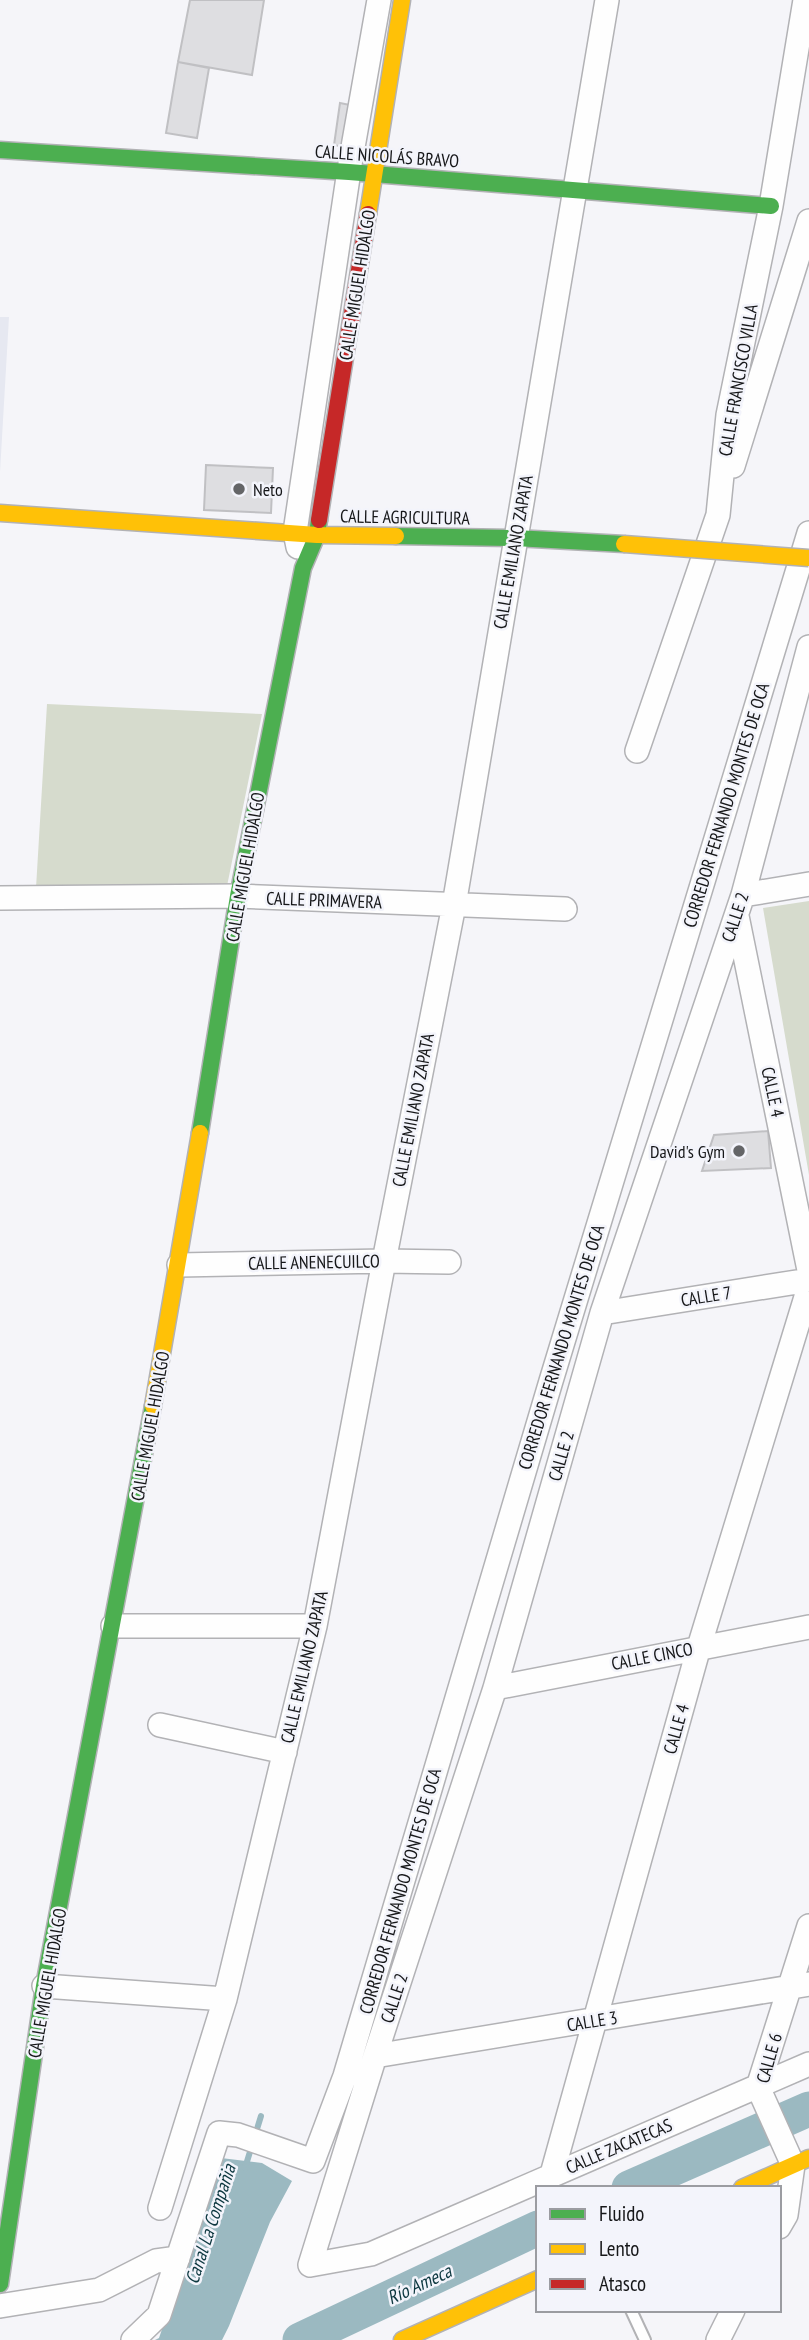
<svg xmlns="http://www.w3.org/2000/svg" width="809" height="2340" viewBox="0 0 809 2340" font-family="'PT Sans Narrow',sans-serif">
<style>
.built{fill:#e6e8f1}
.green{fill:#d6dbcd}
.water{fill:#9bb9c1}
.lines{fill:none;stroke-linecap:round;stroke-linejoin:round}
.stream{stroke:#9bb9c1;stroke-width:6}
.river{stroke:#9bb9c1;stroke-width:35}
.building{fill:#dedee1;stroke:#c0c0c3;stroke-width:2}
.lane-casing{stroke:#b2b2b5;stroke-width:14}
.street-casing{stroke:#b2b2b5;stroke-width:26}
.fast-casing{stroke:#b2b2b5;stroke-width:19}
.slow-casing{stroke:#b2b2b5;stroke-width:19}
.jam-casing{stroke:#b2b2b5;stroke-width:19}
.lane{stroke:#fefefe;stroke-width:10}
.street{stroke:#fefefe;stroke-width:23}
.fast{stroke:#4caf50;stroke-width:16}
.slow{stroke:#ffc107;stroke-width:16}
.jam{stroke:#c62828;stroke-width:16}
.slow-bridge-casing{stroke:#b2b2b5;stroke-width:19;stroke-linecap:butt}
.slow-bridge{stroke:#ffc107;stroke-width:16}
.poi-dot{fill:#646567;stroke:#f3f4fb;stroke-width:2.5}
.labels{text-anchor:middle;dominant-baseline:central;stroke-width:5;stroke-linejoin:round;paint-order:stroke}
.street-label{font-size:18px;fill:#161719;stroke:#f3f4fb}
.poi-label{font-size:18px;fill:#161719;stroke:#f3f4fb;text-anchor:start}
.water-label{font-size:19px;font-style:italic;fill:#0c373f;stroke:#f3f4fb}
</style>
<rect width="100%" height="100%" fill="#f5f5f9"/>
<!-- built -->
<path class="built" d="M0 317H9L0 472Z"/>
<!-- green -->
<path class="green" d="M47 704 262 714 227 886 36 888Z
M809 901V1175L763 908Z"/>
<!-- water -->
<path class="water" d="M221 2158 262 2163 292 2181 270 2222 229 2326 222 2340H155L159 2338Z"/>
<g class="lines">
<!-- stream -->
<path class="stream" d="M245 2168 261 2116"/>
<!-- river -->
<path class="river" d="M629 2188 809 2109
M300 2340 538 2228"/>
</g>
<!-- building -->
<path class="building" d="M190 0H264L252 75 178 62Z
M178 62 209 68 197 138 166 133Z
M340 103 355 106 347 148 334 145Z
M206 465 273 468 271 513 204 510Z
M768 1131 771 1168 702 1171 714 1135Z"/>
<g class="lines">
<defs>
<path id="lane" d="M631 2310 645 2340"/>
<path id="street" d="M733 466 809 221
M298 547 295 532 350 164 379 0
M809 647 743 895 602 1313 495 1688 375 2056 310 2265 371 2254 809 2064
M637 751 718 515 728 415 771 206 805 0
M743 895 809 884
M0 898 238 896 565 909
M737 916 809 1270
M179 1265 384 1261 449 1262
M602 1313 809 1280
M113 1626H315
M495 1688 809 1627
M160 1725 285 1752
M44 1986 225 1999
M375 2056 809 1984
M552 2174 699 1647 809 1287
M160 2208 225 1999 315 1626 384 1261 454 905 607 0
M779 2227 786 2215 793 2165 758 2087 809 1926
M0 2306 99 2290 156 2261 178 2258
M133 2340 159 2315 219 2133 238 2135 313 2161 345 2076 551 1381 809 533
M718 2340 733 2310"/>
<path id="fast" d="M0 150 349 172 771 206
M396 536 515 538 624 544
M200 1133 238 896 303 568 317 535 319 520
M0 2284 44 1986 153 1406"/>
<path id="slow" d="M368 214 402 0
M0 513 317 535 396 536
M153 1406 200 1133
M742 2188 809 2158
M402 2340 538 2279"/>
<path id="jam" d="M319 520 368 214"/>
</defs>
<!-- lane casing -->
<use href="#lane" class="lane-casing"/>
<!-- street casing -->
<use href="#street" class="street-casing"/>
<!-- fast casing -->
<use href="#fast" class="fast-casing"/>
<!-- slow casing -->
<use href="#slow" class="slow-casing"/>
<!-- jam casing -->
<use href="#jam" class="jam-casing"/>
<!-- lane -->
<use href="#lane" class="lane"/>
<!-- street -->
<use href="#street" class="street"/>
<!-- fast -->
<use href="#fast" class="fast"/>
<!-- slow -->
<use href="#slow" class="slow"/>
<!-- jam -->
<use href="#jam" class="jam"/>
<defs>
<path id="slow-bridge" d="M624 544 809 558"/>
</defs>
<!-- slow-bridge casing -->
<use href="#slow-bridge" class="slow-bridge-casing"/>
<!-- slow-bridge -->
<use href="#slow-bridge" class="slow-bridge"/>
</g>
<!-- markers -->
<g class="poi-dot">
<circle cx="239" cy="489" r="7"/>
<circle cx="739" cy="1151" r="7"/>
</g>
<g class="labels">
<!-- street labels -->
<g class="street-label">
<text transform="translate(387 156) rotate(4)">CALLE NICOLÁS BRAVO</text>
<text transform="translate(357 285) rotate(-81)">CALLE MIGUEL HIDALGO</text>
<text transform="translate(738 380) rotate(-80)">CALLE FRANCISCO VILLA</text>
<text transform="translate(405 517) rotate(1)">CALLE AGRICULTURA</text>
<text transform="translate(513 552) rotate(-80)">CALLE EMILIANO ZAPATA</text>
<text transform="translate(726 805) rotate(-73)">CORREDOR FERNANDO MONTES DE OCA</text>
<text transform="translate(245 867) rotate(-80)">CALLE MIGUEL HIDALGO</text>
<text transform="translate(324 900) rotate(2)">CALLE PRIMAVERA</text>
<text transform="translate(735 917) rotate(-72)">CALLE 2</text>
<text transform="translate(773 1092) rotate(78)">CALLE 4</text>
<text transform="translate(413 1110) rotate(-79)">CALLE EMILIANO ZAPATA</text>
<text transform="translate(314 1262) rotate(-1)">CALLE ANENECUILCO</text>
<text transform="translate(706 1296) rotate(-9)">CALLE 7</text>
<text transform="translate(561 1347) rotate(-73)">CORREDOR FERNANDO MONTES DE OCA</text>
<text transform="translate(150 1426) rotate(-80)">CALLE MIGUEL HIDALGO</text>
<text transform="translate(561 1456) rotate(-74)">CALLE 2</text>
<text transform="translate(652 1656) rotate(-11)">CALLE CINCO</text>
<text transform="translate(304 1667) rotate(-77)">CALLE EMILIANO ZAPATA</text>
<text transform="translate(676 1729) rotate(-74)">CALLE 4</text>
<text transform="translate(400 1891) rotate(-74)">CORREDOR FERNANDO MONTES DE OCA</text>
<text transform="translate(47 1983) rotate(-80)">CALLE MIGUEL HIDALGO</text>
<text transform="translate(394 1998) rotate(-72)">CALLE 2</text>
<text transform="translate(592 2021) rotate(-9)">CALLE 3</text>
<text transform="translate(769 2058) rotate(-74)">CALLE 6</text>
<text transform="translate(619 2146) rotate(-23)">CALLE ZACATECAS</text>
</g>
<!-- poi labels -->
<g class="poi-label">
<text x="253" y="489">Neto</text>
<text x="725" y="1151" text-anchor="end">David's Gym</text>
</g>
<!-- water labels -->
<g class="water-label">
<text transform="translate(210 2224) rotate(-72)">Canal La Compañia</text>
<text transform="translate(419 2284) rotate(-25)">Río Ameca</text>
</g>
</g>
<!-- legend -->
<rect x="536" y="2186" width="245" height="126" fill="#f3f4fb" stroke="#9b9ca1" stroke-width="2"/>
<rect x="550" y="2209" width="35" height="10" fill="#4caf50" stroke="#9b9ca1" stroke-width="2"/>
<text x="599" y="2221" font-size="21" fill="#161719">Fluido</text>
<rect x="550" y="2244" width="35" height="10" fill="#ffc107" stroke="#9b9ca1" stroke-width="2"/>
<text x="599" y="2256" font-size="21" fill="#161719">Lento</text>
<rect x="550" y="2279" width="35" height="10" fill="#c62828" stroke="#9b9ca1" stroke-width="2"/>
<text x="599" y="2291" font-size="21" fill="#161719">Atasco</text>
</svg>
